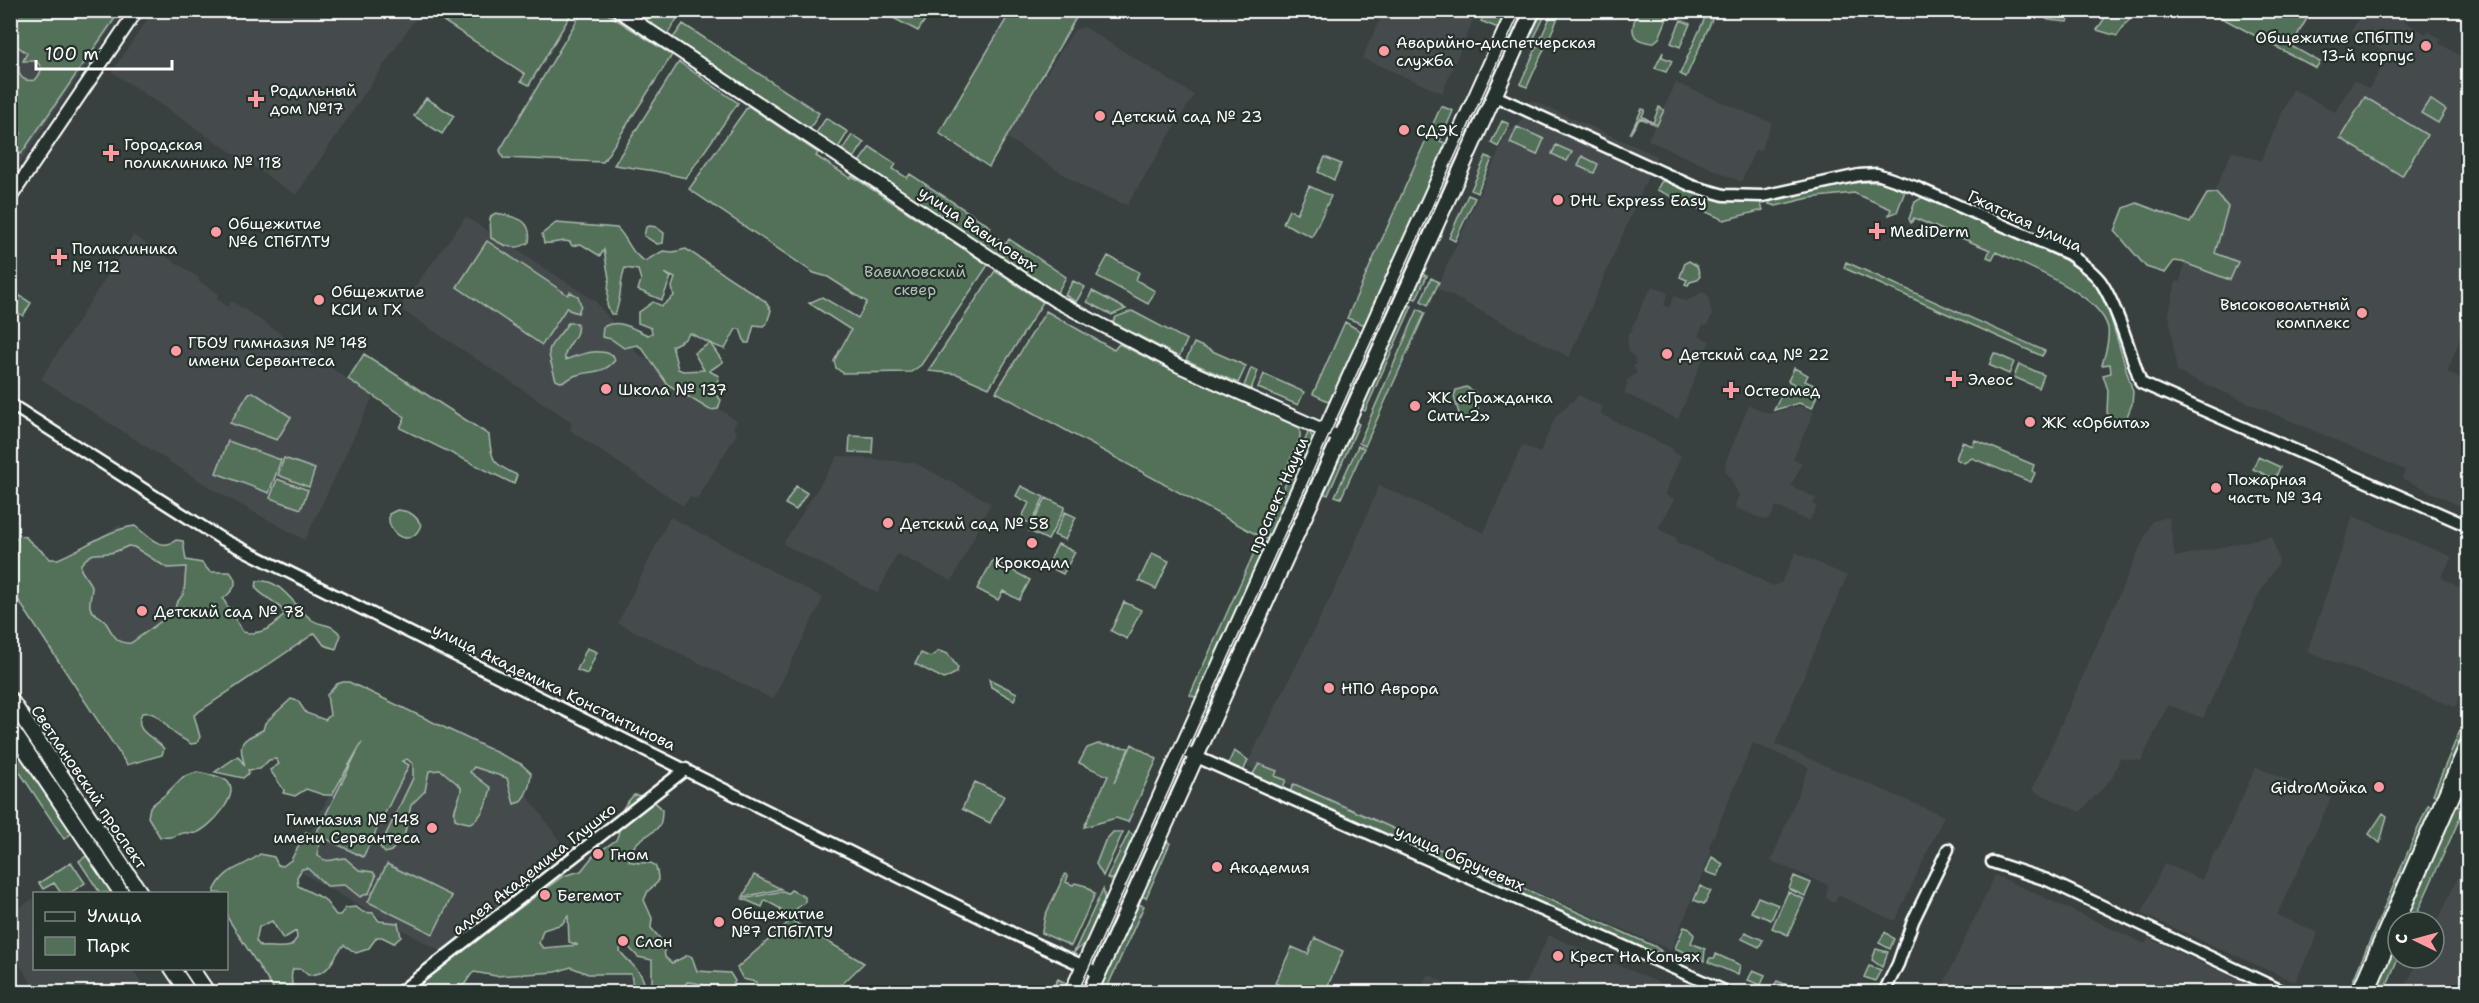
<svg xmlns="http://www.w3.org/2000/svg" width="2479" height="1003" viewBox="0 0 2479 1003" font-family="'Shantell Sans',sans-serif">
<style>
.built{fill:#454b4e}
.green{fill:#527059;stroke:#a8b8ac;stroke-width:1.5;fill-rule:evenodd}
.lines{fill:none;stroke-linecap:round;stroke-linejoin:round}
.minor-casing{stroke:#fff;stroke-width:15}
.tertiary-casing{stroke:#fff;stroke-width:16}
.secondary-casing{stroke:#fff;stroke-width:18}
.minor{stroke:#26332d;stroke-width:10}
.tertiary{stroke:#26332d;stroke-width:12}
.secondary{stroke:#26332d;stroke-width:14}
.tram{stroke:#fff;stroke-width:1.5}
.poi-dot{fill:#ff9aa2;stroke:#26332d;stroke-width:2}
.labels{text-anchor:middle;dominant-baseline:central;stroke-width:4.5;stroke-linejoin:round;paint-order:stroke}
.poi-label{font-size:16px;fill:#fff;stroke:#26332d;text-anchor:start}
.street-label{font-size:16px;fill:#fff;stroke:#26332d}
.park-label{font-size:16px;fill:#b1bfb4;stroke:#26332d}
</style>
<rect width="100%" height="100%" fill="#384140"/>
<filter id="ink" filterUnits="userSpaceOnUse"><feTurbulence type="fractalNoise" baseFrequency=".0167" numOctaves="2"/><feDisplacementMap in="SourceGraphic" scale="12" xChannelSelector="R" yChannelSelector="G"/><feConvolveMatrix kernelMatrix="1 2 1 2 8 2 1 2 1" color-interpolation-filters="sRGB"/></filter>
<g filter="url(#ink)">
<!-- built -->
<path class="built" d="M11 11H123L11 176Z
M410 11 417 16 296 195 112 72 153 11Z
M1384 11H1477L1442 93 1362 58Z
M2364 11H2387L2426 34 2428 31 2441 39 2439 43 2468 61V319L2447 372 2461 379 2459 384 2468 388V510L2402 478 2405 470 2177 372 2169 314 2176 281 2180 282 2188 251 2232 151 2261 161 2293 89 2335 112 2354 81 2369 89 2389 55 2351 31Z
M1084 27 1194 95 1127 205 1085 188 1006 137 1074 30Z
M1676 83 1772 123 1760 151 1755 150 1741 182 1648 140Z
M1531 100 1657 156 1569 357 1437 288 1508 131 1519 125Z
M466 217 595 301 637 353 737 421 733 428 737 433 697 499 690 497 683 506 570 430 572 422 399 308Z
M133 235 199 278 198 281 219 294 216 299 220 301 228 307 232 301 373 396 305 540 214 490 41 379Z
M1653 286 1668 293 1664 305 1669 308 1674 296 1687 301 1702 292 1708 295 1712 315 1707 326 1703 325 1698 336 1710 341 1678 419 1624 393 1628 384 1626 381 1637 373 1633 366 1636 364 1634 361 1636 359 1629 353 1627 335 1631 332 1633 328 1631 327 1637 318 1643 302Z
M1579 395 1603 407 1600 414 1673 449 1672 452 1681 456 1664 495 1674 499 1658 529 1677 538 1676 542 1743 570 1772 586 1781 583 1796 553 1847 576 1775 744 1944 816 1895 921 1838 895 1834 902 1826 898 1828 885 1771 861 1809 767 1753 743 1709 847 1711 853 1671 950 1246 766 1345 568 1379 485 1484 533 1522 445 1540 453 1555 417Z
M1749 405 1769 414 1800 406 1814 412 1793 459 1802 463 1791 486 1816 498 1813 504 1817 507 1809 521 1776 506 1771 517 1765 520 1734 507 1739 495 1725 469 1726 461Z
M838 456 915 463 991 503 952 581 897 554 878 593 783 544Z
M2353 516 2452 557 2441 577 2468 593V674L2455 707 2307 652Z
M670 517 823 598 773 699 618 623Z
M2169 517 2175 557 2272 536 2279 562 2260 592 2203 718 2168 705 2141 761 2120 758 2112 778 2080 812 2032 790 2152 521Z
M118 525 173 553 237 645 169 693 46 576Z
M370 712 517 781 566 850 440 951 293 868Z
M2256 767 2331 798 2277 915 2318 933 2295 982 2142 914 2164 863 2202 880 2215 851H2218Z
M2468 855V992H2403L2419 958H2434V923L2436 919H2439Z
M1995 875 2145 944 2148 938 2265 992H1940Z
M34 898V968L132 969 148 992H34L36 991 11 950 10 914Z
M1549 935 1680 992H1521Z
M1428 974 1447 984 1443 992H1409L1414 983 1422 986Z"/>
<!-- green -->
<path class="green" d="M17 10 120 11 21 154 11 147 13 138 17 141 21 133 11 125V61L19 67C18 78 25 82 35 80 42 73 43 67 36 61H23L27 53 11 42V19Z
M583 10 603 11 672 55 603 162 503 158 500 150Z
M1486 10 1506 11 1498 28 1481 21Z
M428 11H573L529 85 521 81 525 74Z
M653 11H664L677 19 667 35 646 21Z
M928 11 930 12 918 31 880 11Z
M1011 11H1080L989 167 939 133Z
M1543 11H1547L1532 42 1528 40Z
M1553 11H1561L1527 87 1520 84Z
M1638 11H1665L1668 16 1659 38 1653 43C1629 41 1630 29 1638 11Z
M1708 11H1716L1686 77 1680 74Z
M2030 11H2076L2069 18 2068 22 2049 20Z
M2109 11H2135L2117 36 2097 30Z
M2209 11H2302L2309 15 2291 46 2320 62 2316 68Z
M1681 20 1690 24 1680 47 1671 43Z
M683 24 819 113 810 129 673 38Z
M1663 52 1662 57 1672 61 1666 72 1655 68Z
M679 62 738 103 686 178 655 171 614 165Z
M2365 97 2427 135 2402 176 2340 138Z
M426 98 454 116 442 134 414 116Z
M2430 99 2446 110 2438 123 2421 113Z
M748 106 818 153 816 156 850 178 852 176 988 265 921 365 911 372 843 373 836 368 834 361 851 330 809 303 822 297 858 318 867 302 828 277 814 273 689 189Z
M1441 106 1453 111 1440 141 1447 144 1365 325 1347 318Z
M1659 107 1664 110 1657 125 1640 118 1630 134 1642 109 1645 110 1642 116 1653 123Z
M826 118 848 132 838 148 816 133Z
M1502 121 1509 124 1498 147 1491 143Z
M1517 127 1544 139 1537 155 1510 143Z
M852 135 864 143 854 158 842 150Z
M1556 145 1572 152 1567 161 1552 154Z
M870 147 896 164 893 169 907 178 910 174 991 227 989 232 1006 244 1009 239 1066 277 1057 293 859 162Z
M1486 156 1492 159 1477 193 1471 190Z
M1582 156 1598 164 1594 173 1578 166Z
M1325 157 1341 164 1334 180 1318 172Z
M1667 180 1720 199 1760 202 1763 210 1724 220 1657 190 1661 182Z
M1865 182H1883L1905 191 1897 212 1889 215 1891 209 1854 193 1809 198 1776 206 1769 204 1771 201 1849 183Z
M1309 186 1331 196 1312 237 1283 223 1289 210 1297 213Z
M2216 193 2228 207 2215 253 2238 262 2230 280 2182 262 2174 261 2165 273 2146 267 2115 231 2124 208 2137 203 2190 223 2207 194Z
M1468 195 1475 198 1455 241 1449 238Z
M1923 197 2063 259 2085 274 2094 283 2107 305 2133 392 2132 404 2124 424 2113 420 2107 413 2108 390 2103 375 2111 373 2110 364 2102 365C2105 354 2110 340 2108 328 2099 293 2026 266 1996 252L1992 259 1987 257 1990 250 1914 218 1911 223 1909 219 1915 202Z
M496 213C514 217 533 218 529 242 516 252 504 246 491 238L490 219 492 215Z
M556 223 617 228C628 238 631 255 645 261L663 251 673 252 686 249 765 301 771 310 767 323 763 326 754 325 749 343H745L740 329H736L725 349C719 348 697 337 690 333L684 340 672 346 678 369 683 371 704 370 694 353 710 343 723 362 709 371 719 376 714 393 721 400 718 409 710 410 667 384 642 348 637 345 624 348 611 339 602 337 603 327C620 318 632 329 648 335L652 333 651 328 638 323V313L653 302 662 306 674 296 672 287 675 278 664 273 671 277 662 300 638 290 641 280 638 270 625 268C619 282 622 300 615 314H611L607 305 609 278 604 250 600 256 581 244 572 246 570 242C560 239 554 245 544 243L542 234Z
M650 226 656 227 664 233 663 243 657 244 644 236 646 227Z
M487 241 568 295 570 292 578 296 581 305 578 313 569 310 567 307 542 345 457 287Z
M1108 256 1139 272 1136 280 1155 291 1148 304 1097 276Z
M1689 261 1697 266 1700 276 1697 280 1690 282 1688 285 1685 284 1687 280 1680 277 1685 263Z
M1846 262 2045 351 2042 356 1844 268Z
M995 271 1043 302 989 388 957 374 928 371Z
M1422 274 1427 276 1416 299 1411 297Z
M1431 278 1439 282 1428 305 1421 301Z
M1073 281 1085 287 1076 302 1065 295Z
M11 290 31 303 23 316 11 308Z
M1092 291 1126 309 1112 315 1087 302Z
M1408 305 1412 306 1365 411 1361 409Z
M1418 309 1425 313 1365 446 1359 443Z
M1046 311 1114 350 1119 344 1178 373 1300 428V438L1257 535 996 392Z
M1132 311 1187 340 1179 357 1113 322 1116 317Z
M1345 322 1362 332 1330 402 1313 394Z
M568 323H577C581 338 562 347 565 360 581 354 596 348 613 355L615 360C604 375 589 370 574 376 568 379 566 382 560 382L556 380C544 341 547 354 568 323Z
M1194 343 1246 366 1238 383 1186 360Z
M1994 353 2014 362 2009 374 1989 365Z
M364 354 489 435C491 461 493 464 517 475L514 484 400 428 405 417 348 379Z
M2019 364 2044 375 2039 388 2014 377Z
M1251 368 1258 371 1251 389 1244 386Z
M1794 368 1808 375 1805 381 1820 388 1812 408 1799 403 1774 410 1785 387 1792 390 1794 384 1788 381Z
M1264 374 1304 392 1298 405 1258 388Z
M1466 387 1475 392 1478 409 1473 421 1461 420 1454 397 1456 390Z
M253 392 291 417 277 440 230 423 249 393Z
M1355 422 1359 424 1328 495 1323 493Z
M1309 431 1312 437V444L1268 540 1262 537Z
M850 436 873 437 872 453 849 452Z
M1975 440 2034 465 2032 471 2035 473 2031 482 1972 458 1964 463 1956 459 1962 442 1973 446Z
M228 441 281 460 269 493 216 473Z
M1358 446 1364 448 1341 498 1335 496Z
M2258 457 2280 467 2275 479 2253 469Z
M284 458 315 469 309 487 278 475Z
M277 479 308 490 301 509 270 498Z
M796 486 807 493 796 510 785 504Z
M1021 486 1044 497 1031 524 1021 519 1029 503 1016 496Z
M1046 498 1065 507 1048 540 1029 531Z
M397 510C409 511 415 514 421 525 412 549 386 536 389 514Z
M1065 512 1076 517 1065 540 1054 535Z
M135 526C148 536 161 552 176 540L183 541 186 560 202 563 210 572H230C241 584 232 591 223 599L243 632C260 636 275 627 284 614 279 601 263 598 256 588L257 581C281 577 295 608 312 620 324 628 327 620 341 635L336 649 324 645 315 633 194 715 200 737 197 743 191 744C185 740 179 737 174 733 163 724 158 710 142 713 132 733 155 736 164 749L162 755 127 765 11 589 10 544 19 536 26 537C32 546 43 550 50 559H58C85 548 106 530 135 526ZM128 546 134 547 167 568 186 567 184 593 176 604 175 611 131 643C115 645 112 631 104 620 99 615 92 614 90 607 89 601 92 593 92 587L81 570V564C93 551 92 555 108 553 114 553 122 549 128 546Z
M1058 544 1075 552 1063 574 1047 566Z
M1258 544 1265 547 1197 698 1190 695Z
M1152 553 1169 561 1156 589 1139 581Z
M993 560 1030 580 1019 600 1003 591 998 600 977 589Z
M1124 602 1141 610 1127 639 1111 631Z
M587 648 597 652 587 674 577 670Z
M939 651 948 654 958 668 956 673 944 679 915 664 921 653 930 657Z
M989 679 1017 693 1014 700 991 687Z
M343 682H349L521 764 531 773C530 785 528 793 520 802L514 804 507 778 474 767 470 772 491 788C489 798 481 821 470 823 465 823 460 821 455 819 452 806 462 799 461 787L441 770 429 771 425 791 411 805 404 837 391 851 385 853 380 847 413 778V764L407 759 402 761 409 765 363 857 316 834 362 742 332 795H324L306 789 295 796 283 793 284 790 270 770 279 764 276 759 269 760 260 769 248 770 249 773 243 778 215 772 238 756 245 766C237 741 241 741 263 730L265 723 291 699 298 701 306 713 325 720 330 715 327 695 337 684Z
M2468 712V728L2438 797 2433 794Z
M10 738 73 832 64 839 11 759Z
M1098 744 1129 748 1114 783 1132 744 1157 759 1128 822 1116 818 1084 827 1108 776 1079 763 1087 748Z
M1234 751 1248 760 1243 772 1227 766Z
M1259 764 1277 771 1275 776 1286 780 1282 790 1251 777Z
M197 772C205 774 222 775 228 782 240 796 210 828 196 833 192 834 187 832 183 833 171 836 175 838 160 837L148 817 150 807 166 794 183 777Z
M975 782 1004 796 990 823 962 809Z
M1294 784 1417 839 1413 848 1289 793Z
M634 795C646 795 654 800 662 809 662 813 662 820 660 824 655 837 632 835 629 861 646 867 658 853 658 882L648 891 644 900 652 918 651 928 663 942 665 957 672 963 688 955 692 957 697 971 730 973 735 981 733 985C720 993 703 982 687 982L684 986V992H652V960L638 957 626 944 621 946 620 951C629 964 648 974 644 992H634L631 974H588L571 967 556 972 496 976 474 972C468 976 468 982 462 987 448 997 425 992 408 992L563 876 581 871 593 856 616 840C626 818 611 818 634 795ZM568 916 569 942 578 945 543 948 539 943 543 930 562 924Z
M2428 805 2434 807 2353 992H2348Z
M2455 805 2464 809 2413 922H2405Z
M2383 813 2387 816 2380 843 2369 834Z
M306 832 319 837 318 856C331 865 332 858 345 858L359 870 373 872 376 876 369 893 360 897 345 885 327 886 307 868 302 869 297 877 298 886 324 899 336 915H340L346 908 356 907 363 912 373 913 379 921 398 923 401 937 394 943 382 937H377L368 949 356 953 344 945C330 959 333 974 308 975L301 969H293C289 976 294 984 291 991L281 992 274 990 227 917 226 894 214 893V891C227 865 241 870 260 854L274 857 278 865 283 866 291 860ZM272 921 283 939 296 931 297 938 291 946C281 949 272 946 261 947L256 941 259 927Z
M1113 832H1123L1103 876 1096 864 1105 841Z
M1129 832 1135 836 1116 877 1111 880 1107 878Z
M1166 841 1170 843 1146 898 1141 896Z
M1426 843 1487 871 1483 879 1421 852Z
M88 855 114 893H100L79 861Z
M1712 857 1723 864 1718 876 1706 872Z
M71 862 85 883 70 893H61L54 883 43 889 39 883Z
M387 864 452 896 433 934 368 902Z
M1497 871 1509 877 1507 881 1654 946 1661 951 1652 953 1492 882Z
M1065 874 1068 876 1066 882 1073 885 1075 883 1086 886 1095 894 1071 946 1042 933V931L1045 916Z
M754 875 781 889 743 897Z
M1794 876 1811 883 1805 896 1789 889Z
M1700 886 1711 891 1704 904 1694 900Z
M1103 889C1109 907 1090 943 1074 952Z
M791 890 805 897V902L786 917 777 916 781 909 765 900 762 907 743 899 783 891 788 893Z
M1788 892 1804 899 1788 935 1772 928Z
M1758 897 1778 905 1771 920 1751 912Z
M1137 904 1144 906 1105 992 1098 990Z
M791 920 864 963 836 990 822 985 818 992H756V982L743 979 737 968Z
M1684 927 1690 929 1694 935 1691 943 1705 949 1704 961 1675 948Z
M1745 932 1763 940 1759 947 1742 939Z
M1885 932 1894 939 1890 949 1879 943Z
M2398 937V958L2384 992H2374Z
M1315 938 1343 951 1325 992H1296L1275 983 1292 947 1308 954Z
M1876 949 1888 952 1882 967 1872 960Z
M1716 954 1740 965 1738 975 1708 962 1710 958H1715Z
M1869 966 1881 970 1875 981 1864 977Z
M1753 970 1765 975 1761 985 1748 980Z
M1058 979 1068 984 1064 992H1050Z
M1777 981 1795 988 1793 992H1777L1771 990Z"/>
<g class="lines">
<defs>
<path id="minor" d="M1493 95 1692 186 1724 195 1763 196 1859 175 1877 174 1915 187 2069 254C2081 263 2093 271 2101 282 2117 306 2131 355 2141 383L2468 526
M10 404 220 538 1012 933 1099 973
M1181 750 1727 992
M1992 862 2047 880 2284 992
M400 992 686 769
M1884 992 1898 964 1913 921 1948 849"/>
<path id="tertiary" d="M618 10 1056 301 1179 366 1341 438
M10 198 137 10
M2398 922 2468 762
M2358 992 2468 741
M2368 992 2398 923"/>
<path id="secondary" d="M10 699 141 894
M10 727 122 894
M172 968 188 992
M191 968 207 992
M1072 992 1515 10
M1090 992 1533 10"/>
</defs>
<!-- minor casing -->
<use href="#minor" class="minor-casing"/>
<!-- tertiary casing -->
<use href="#tertiary" class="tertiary-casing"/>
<!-- secondary casing -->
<use href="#secondary" class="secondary-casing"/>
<!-- minor -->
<use href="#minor" class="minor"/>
<!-- tertiary -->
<use href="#tertiary" class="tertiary"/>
<!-- secondary -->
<use href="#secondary" class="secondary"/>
<!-- tram -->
<path class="tram" d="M1078 992 1521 10"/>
</g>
</g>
<!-- markers -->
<g class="poi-dot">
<circle cx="2426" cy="46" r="6"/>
<circle cx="1384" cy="51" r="6"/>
<path d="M253 90h6v6h6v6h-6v6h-6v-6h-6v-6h6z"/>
<circle cx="1100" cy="116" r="6"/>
<circle cx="1404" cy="130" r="6"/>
<path d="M108 144h6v6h6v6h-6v6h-6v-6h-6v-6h6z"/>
<circle cx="1558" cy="200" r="6"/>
<path d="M1874 222h6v6h6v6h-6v6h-6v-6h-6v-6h6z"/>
<circle cx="216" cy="232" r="6"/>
<path d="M56 248h6v6h6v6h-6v6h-6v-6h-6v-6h6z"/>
<circle cx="319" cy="300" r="6"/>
<circle cx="2362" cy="313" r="6"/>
<circle cx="176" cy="351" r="6"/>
<circle cx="1667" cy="354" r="6"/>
<path d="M1951 370h6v6h6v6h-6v6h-6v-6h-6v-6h6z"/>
<circle cx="606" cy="389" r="6"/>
<path d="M1728 381h6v6h6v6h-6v6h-6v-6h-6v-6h6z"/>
<circle cx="1415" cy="406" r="6"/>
<circle cx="2030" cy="422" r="6"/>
<circle cx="2216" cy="488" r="6"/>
<circle cx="888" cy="523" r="6"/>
<circle cx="1032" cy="543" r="6"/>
<circle cx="142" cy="611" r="6"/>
<circle cx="1329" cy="688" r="6"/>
<circle cx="2379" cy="787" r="6"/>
<circle cx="432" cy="828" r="6"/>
<circle cx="598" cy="854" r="6"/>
<circle cx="1217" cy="867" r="6"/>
<circle cx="545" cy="895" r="6"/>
<circle cx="719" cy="922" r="6"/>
<circle cx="623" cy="941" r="6"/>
<circle cx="1558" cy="956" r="6"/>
</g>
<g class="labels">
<!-- poi labels -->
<g class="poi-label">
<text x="2414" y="37" text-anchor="end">Общежитие СПбГПУ<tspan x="2414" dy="18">13-й корпус</tspan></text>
<text x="1396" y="42">Аварийно-диспетчерская<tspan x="1396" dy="18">служба</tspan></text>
<text x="270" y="90">Родильный<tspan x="270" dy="18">дом №17</tspan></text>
<text x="1112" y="116">Детский сад № 23</text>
<text x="1416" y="130">СДЭК</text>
<text x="124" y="144">Городская<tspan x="124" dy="18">поликлиника № 118</tspan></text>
<text x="1570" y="200">DHL Express Easy</text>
<text x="228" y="223">Общежитие<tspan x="228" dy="18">№6 СПбГЛТУ</tspan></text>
<text x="1890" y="231">MediDerm</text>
<text x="72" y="248">Поликлиника<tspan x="72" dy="18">№ 112</tspan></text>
<text x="331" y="291">Общежитие<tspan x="331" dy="18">КСИ и ГХ</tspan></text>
<text x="2350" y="304" text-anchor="end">Высоковольтный<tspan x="2350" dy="18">комплекc</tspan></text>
<text x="188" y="342">ГБОУ гимназия № 148<tspan x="188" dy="18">имени Сервантеса</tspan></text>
<text x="1679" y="354">Детский сад № 22</text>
<text x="1968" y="379">Элеос</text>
<text x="618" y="389">Школа № 137</text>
<text x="1744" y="390">Остеомед</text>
<text x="1427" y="397">ЖК «Гражданка<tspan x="1427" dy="18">Сити-2»</tspan></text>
<text x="2042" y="422">ЖК «Орбита»</text>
<text x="2228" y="479">Пожарная<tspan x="2228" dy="18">часть № 34</tspan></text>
<text x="900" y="523">Детский сад № 58</text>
<text x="1032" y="562" text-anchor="middle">Крокодил</text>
<text x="154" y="611">Детский сад № 78</text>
<text x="1341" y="688">НПО Аврора</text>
<text x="2367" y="787" text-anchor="end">GidroМойка</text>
<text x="420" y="819" text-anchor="end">Гимназия № 148<tspan x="420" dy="18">имени Сервантеса</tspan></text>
<text x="610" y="854">Гном</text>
<text x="1229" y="867">Академия</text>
<text x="557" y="895">Бегемот</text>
<text x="731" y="913">Общежитие<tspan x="731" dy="18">№7 СПбГЛТУ</tspan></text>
<text x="635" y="941">Слон</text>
<text x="1570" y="956">Крест На Копьях</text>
</g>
<!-- street labels -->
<g class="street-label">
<text transform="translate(2025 221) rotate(25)">Гжатская улица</text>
<text transform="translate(978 229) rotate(34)">улица Вавиловых</text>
<text transform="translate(1278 495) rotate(-66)">проспект Науки</text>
<text transform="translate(554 687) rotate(26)">улица Академика Константинова</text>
<text transform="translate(89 787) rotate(56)">Светлановский проспект</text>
<text transform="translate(1460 858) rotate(24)">улица Обручевых</text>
<text transform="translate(534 869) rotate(-38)">аллея Академика Глушко</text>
</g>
<!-- park labels -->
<g class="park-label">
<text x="915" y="271">Вавиловский<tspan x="915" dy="18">сквер</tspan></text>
</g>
</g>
<!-- margin -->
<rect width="2479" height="1003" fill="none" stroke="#26332d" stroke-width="36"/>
<rect x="18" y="18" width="2443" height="967" fill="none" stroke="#fff" stroke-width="2" filter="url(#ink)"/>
<!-- legend -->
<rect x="33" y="892" width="195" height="78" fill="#26332d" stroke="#7d8581" stroke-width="1.5"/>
<rect x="45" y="912" width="30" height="9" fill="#26332d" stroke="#7d8581" stroke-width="1.5"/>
<text x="87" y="922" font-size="18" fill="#ffffff">Улица</text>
<rect x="45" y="937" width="30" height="18" fill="#527059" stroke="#7d8581" stroke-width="1.5"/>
<text x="87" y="952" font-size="18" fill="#ffffff">Парк</text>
<!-- north arrow -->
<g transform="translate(2416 940) rotate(275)"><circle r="28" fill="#26332d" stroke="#7d8581" stroke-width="1.5"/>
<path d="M0-4.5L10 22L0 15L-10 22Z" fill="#ff9aa2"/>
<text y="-9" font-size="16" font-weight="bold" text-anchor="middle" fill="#ffffff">С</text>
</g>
<!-- scale -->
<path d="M36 60v9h136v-9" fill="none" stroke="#ffffff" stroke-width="3"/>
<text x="45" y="60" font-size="18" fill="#ffffff" stroke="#26332d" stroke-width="4.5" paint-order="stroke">100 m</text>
</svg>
